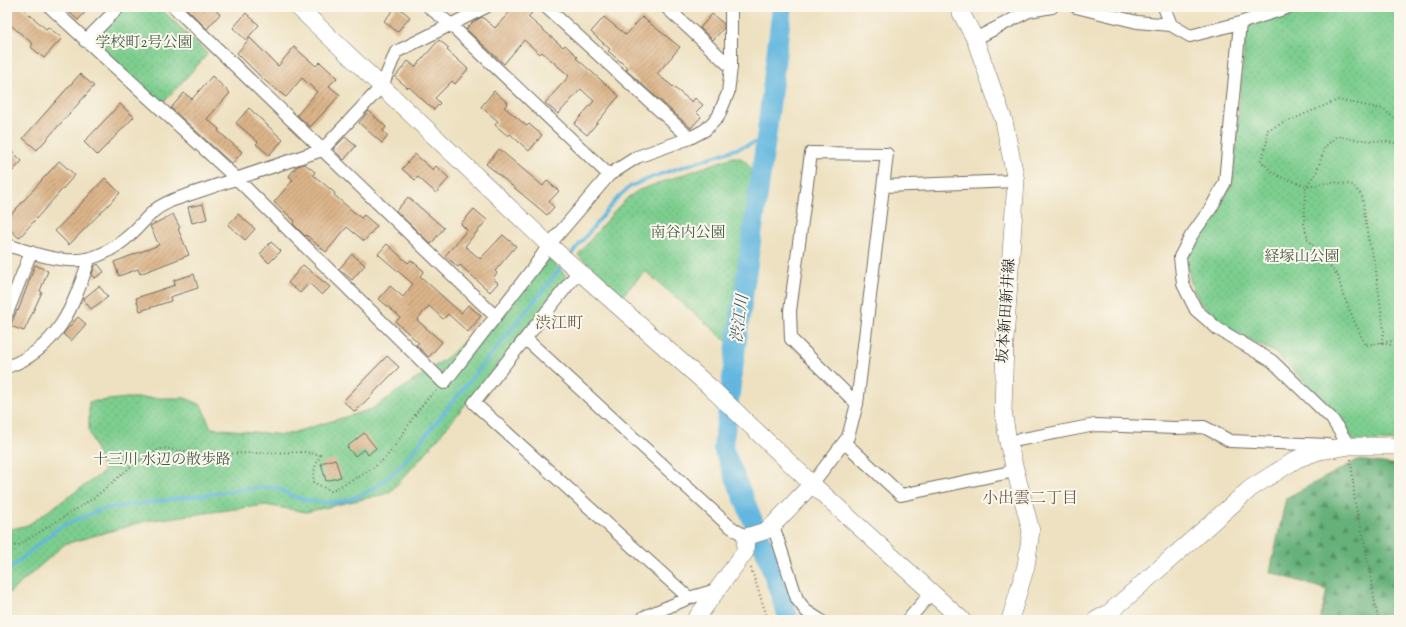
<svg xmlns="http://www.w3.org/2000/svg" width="1406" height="627" viewBox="0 0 1406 627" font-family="'Sorts Mill Goudy','Noto Serif JP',serif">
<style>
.forest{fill:url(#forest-firs);stroke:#486e52}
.park{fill:url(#park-dots);stroke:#547c5d}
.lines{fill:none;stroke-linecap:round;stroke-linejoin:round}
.stream{stroke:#63b7df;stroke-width:3.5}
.river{stroke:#63b7df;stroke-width:20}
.building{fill:url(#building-hatch)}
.street-casing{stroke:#6f6b60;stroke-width:14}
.secondary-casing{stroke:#6f6b60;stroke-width:18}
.path{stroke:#6f6b60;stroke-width:2;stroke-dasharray:1 3;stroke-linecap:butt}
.street{stroke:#fff;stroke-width:12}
.secondary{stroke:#fff;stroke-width:17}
.labels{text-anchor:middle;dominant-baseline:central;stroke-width:4;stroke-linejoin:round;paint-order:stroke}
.park-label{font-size:15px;fill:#445c49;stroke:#fbf7ec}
.street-label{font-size:15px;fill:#2b2b2b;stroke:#fbf7ec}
.water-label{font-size:16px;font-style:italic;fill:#3f5c6a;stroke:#fbf7ec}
.neighbourhood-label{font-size:16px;fill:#695b4c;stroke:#fbf7ec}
</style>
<defs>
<pattern id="forest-firs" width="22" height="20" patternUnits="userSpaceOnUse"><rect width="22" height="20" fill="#66b17a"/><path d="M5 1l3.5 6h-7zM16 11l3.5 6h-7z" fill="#549064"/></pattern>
<pattern id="park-dots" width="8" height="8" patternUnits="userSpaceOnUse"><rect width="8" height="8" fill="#7dce8f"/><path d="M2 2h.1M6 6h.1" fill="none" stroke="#6cb17c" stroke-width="1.8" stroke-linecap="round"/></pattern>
<pattern id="building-hatch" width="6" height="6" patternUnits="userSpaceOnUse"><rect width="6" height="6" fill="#dbb489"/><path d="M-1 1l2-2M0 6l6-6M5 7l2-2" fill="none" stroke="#b29370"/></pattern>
</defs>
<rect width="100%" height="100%" fill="#fbf7ec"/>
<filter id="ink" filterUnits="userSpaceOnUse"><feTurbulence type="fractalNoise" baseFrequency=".025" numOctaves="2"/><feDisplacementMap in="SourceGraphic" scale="8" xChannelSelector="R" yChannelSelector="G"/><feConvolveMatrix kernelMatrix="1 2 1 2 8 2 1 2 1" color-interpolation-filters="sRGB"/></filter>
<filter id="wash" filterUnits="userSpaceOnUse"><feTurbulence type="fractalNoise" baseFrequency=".012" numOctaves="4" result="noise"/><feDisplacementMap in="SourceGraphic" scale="16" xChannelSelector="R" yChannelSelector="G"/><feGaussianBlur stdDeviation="0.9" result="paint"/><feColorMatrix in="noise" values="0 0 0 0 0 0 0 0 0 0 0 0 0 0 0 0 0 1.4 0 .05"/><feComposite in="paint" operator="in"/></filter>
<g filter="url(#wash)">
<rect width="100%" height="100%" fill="#eee1c1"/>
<!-- forest -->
<path class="forest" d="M1358 460 1399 465V620H1320L1327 590 1270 572 1286 498Z"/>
<!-- park -->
<path class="park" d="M120 7H159L208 54 160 106 90 40Z
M1306 7H1399V441L1354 442 1338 415 1320 396 1274 352 1246 338 1219 321 1201 304 1191 284 1186 258 1194 240 1210 222 1225 197 1233 181 1246 27Z
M733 157C745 157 750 165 754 176L729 343 645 271 623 295 578 255 617 208 627 198 639 190Z
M549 258 567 277 493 371 424 455 389 493 306 512 265 505 146 521 65 544 7 595V530L28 525 104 472 89 431V402L127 398H185L201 405 211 428 285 435 372 409 448 357Z"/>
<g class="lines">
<!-- stream -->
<path class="stream" d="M569 257 618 197 631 186 658 175 766 139
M7 571 58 528 102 509 254 488C261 488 269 486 276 488 282 489 287 494 292 496 338 512 367 498 401 466L564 264"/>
<!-- river -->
<path class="river" d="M782 7 766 139 737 338 723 448 765 550 789 620"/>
</g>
<g id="blocks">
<!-- building -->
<path class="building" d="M7 7H21L46 29 48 27 62 38 44 58 31 47 33 44 7 22Z
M63 7H90L78 20Z
M185 7H212L220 14 207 29Z
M396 7H398L410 17 397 32 384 21Z
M514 7H525L532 13 528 17 563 47 565 45 578 57 576 58 619 96 587 135 574 124 594 101 581 89 558 114 545 103 569 76 542 52 540 54 524 40 504 64 466 29 473 22 482 17 495 28Z
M246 13 259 25 246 40 233 28Z
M712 14 724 24V28L713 40 700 28Z
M604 17 626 35 642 17 680 47 657 74 692 102 695 98 703 105 696 112 701 117 691 128 626 70 628 68 608 51 610 49 591 32Z
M250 38 278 66 294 47 316 66 320 62 337 78 329 86 340 95 310 127 297 115 317 92 302 78 286 97 264 80 237 53Z
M439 40 449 48 447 50 468 69 455 84 452 81 435 98 440 103 434 110 409 87 408 88 395 77 408 61 415 67Z
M80 74 94 86 37 150 23 138Z
M212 76 230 93 207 119 219 129 218 131 242 152 232 164 171 108 184 93 192 99Z
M494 91 508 103 504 107 527 126 529 124 542 135 529 151 510 134 508 136 495 125 498 121 481 107Z
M120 104 134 117 97 155 84 142Z
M249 108 283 140 269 155 256 144 258 142 236 123Z
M369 111 386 127 383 131 388 136 382 143 359 123Z
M345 137 356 146 344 160 333 149Z
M7 146 22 161 7 177Z
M499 149 543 186 547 181 559 191 549 202 554 207 547 215 486 164Z
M415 154 433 170 436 166 449 178 436 193 418 177 415 180 402 169Z
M59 161 75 175 19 238 7 227V219Z
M305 164 315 172 313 175 335 193 334 195 361 218 364 215 377 226 364 241 347 227 326 252 306 235 305 236 293 224 295 221 274 202 293 180 289 176 297 166Z
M105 178 120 193 69 245 55 231Z
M408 197 444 228 431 244 396 211Z
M203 204 207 219 192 223 188 207Z
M474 209 487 220 465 246 480 259 503 235 516 246 495 271 497 273 493 278 498 283 490 292 460 265 458 267 445 256 467 230 461 224Z
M173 214 180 228 178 229 189 255 140 274 138 269 119 276 114 262 159 245 150 226Z
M238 214 255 229 245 240 228 225Z
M271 242 281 251 269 263 260 254Z
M387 244 408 263 411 260 424 271 420 276 461 313 468 305 481 316 468 332 448 314 443 319 429 306 417 320 442 342 429 357 416 345 419 343 396 322 400 317 379 299 390 286 403 297 413 284 378 254Z
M352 254 365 265 352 280 339 269Z
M98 264 104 272 95 278 92 274 95 266Z
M35 265 48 271 40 291 42 292 24 331 10 326 17 310 18 311Z
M303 265 330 287 322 295 309 283 300 293 288 283Z
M194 274 198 288 170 297 171 301 140 311 136 298 175 285 174 280Z
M99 286 108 297 91 309 83 299Z
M78 317 86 324 71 341 63 334Z
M387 356 399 367 355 412 343 401Z
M364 433 376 448 368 455 364 449 355 456 347 447Z
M335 459 341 477 326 481 321 463Z"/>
</g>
</g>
<g filter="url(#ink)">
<use href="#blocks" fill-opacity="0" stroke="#6f6b60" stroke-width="1"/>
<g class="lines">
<defs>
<path id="street" d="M50 7 237 179 444 383 534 267 549 245 609 175 637 157 690 138 705 130 718 117 728 93 731 67V7
M174 7 495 316
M429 7 450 24 609 175
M546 7 690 138
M666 7 731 67
M1076 7 1137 22 1171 25 1190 36 1240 23 1289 7
M1164 7 1171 25
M1240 23 1225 182 1211 208 1191 236 1180 257 1183 284 1196 310 1218 329 1272 361 1332 419 1349 446
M975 39 1029 11 1052 7
M85 41 119 7
M884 186 1016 181
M7 245C56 260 87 274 130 235 139 227 146 218 154 211 159 206 167 203 173 200L322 150 382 86 396 52 486 7
M579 271 474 403 689 598 716 590
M7 313 31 252
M526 339 728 525 746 537
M7 367C58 349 73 307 89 260
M844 442 901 495 1015 471
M1008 442 1095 425 1175 428 1204 427 1230 441 1328 445
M812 484 848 437 857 404 887 154 811 153 790 311 791 339 857 404
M773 525 797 599 806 611 820 620
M644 617 689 598
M908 620 932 592"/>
<path id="secondary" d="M298 7 549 245 711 388 812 484 962 620
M958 7 975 39 1004 121 1016 181 1005 340 1003 410 1008 442 1031 531 1026 566 1010 620
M695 620 745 552 746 537 765 531 773 525 812 484
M1096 620 1109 613 1251 488 1297 459 1319 451 1349 446H1399"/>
</defs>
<!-- street casing -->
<use href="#street" class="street-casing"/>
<!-- secondary casing -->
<use href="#secondary" class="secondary-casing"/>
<!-- path -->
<path class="path" d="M1399 144C1379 139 1358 142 1337 136L1325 147 1316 173 1306 186 1304 224 1308 239 1338 276 1343 295 1365 345 1399 340
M1381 343 1384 331 1375 264 1368 238 1362 196 1353 185 1333 182 1306 186 1276 175 1261 161 1267 142V130L1338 100 1383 109 1399 123
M1382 343 1399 347
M1399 399V408
M1351 459 1355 504 1364 539 1378 620
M7 548 19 545 94 498 136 462 163 448 206 454 305 452 320 455 315 467 313 482 331 491C350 481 371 472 386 457 404 437 415 408 436 391
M751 568 768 620"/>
<!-- street -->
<use href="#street" class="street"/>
<!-- secondary -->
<use href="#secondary" class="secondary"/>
</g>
</g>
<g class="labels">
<!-- park labels -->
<g class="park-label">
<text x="144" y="43">学校町2号公園</text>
<text x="688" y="233">南谷内公園</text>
<text x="1302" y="257">経塚山公園</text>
<text x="162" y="460">十三川 水辺の散歩路</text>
</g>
<!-- street labels -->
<g class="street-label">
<text transform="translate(1007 311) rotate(-86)">坂本新田新井線</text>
</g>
<!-- water labels -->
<g class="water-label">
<text transform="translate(741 319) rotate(-82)">渋江川</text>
</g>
<!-- neighbourhood labels -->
<g class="neighbourhood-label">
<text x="559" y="324">渋江町</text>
<text x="1030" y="499">小出雲二丁目</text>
</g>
</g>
<!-- margin -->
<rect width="1406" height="627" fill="none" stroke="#fbf7ec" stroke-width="24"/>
</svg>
